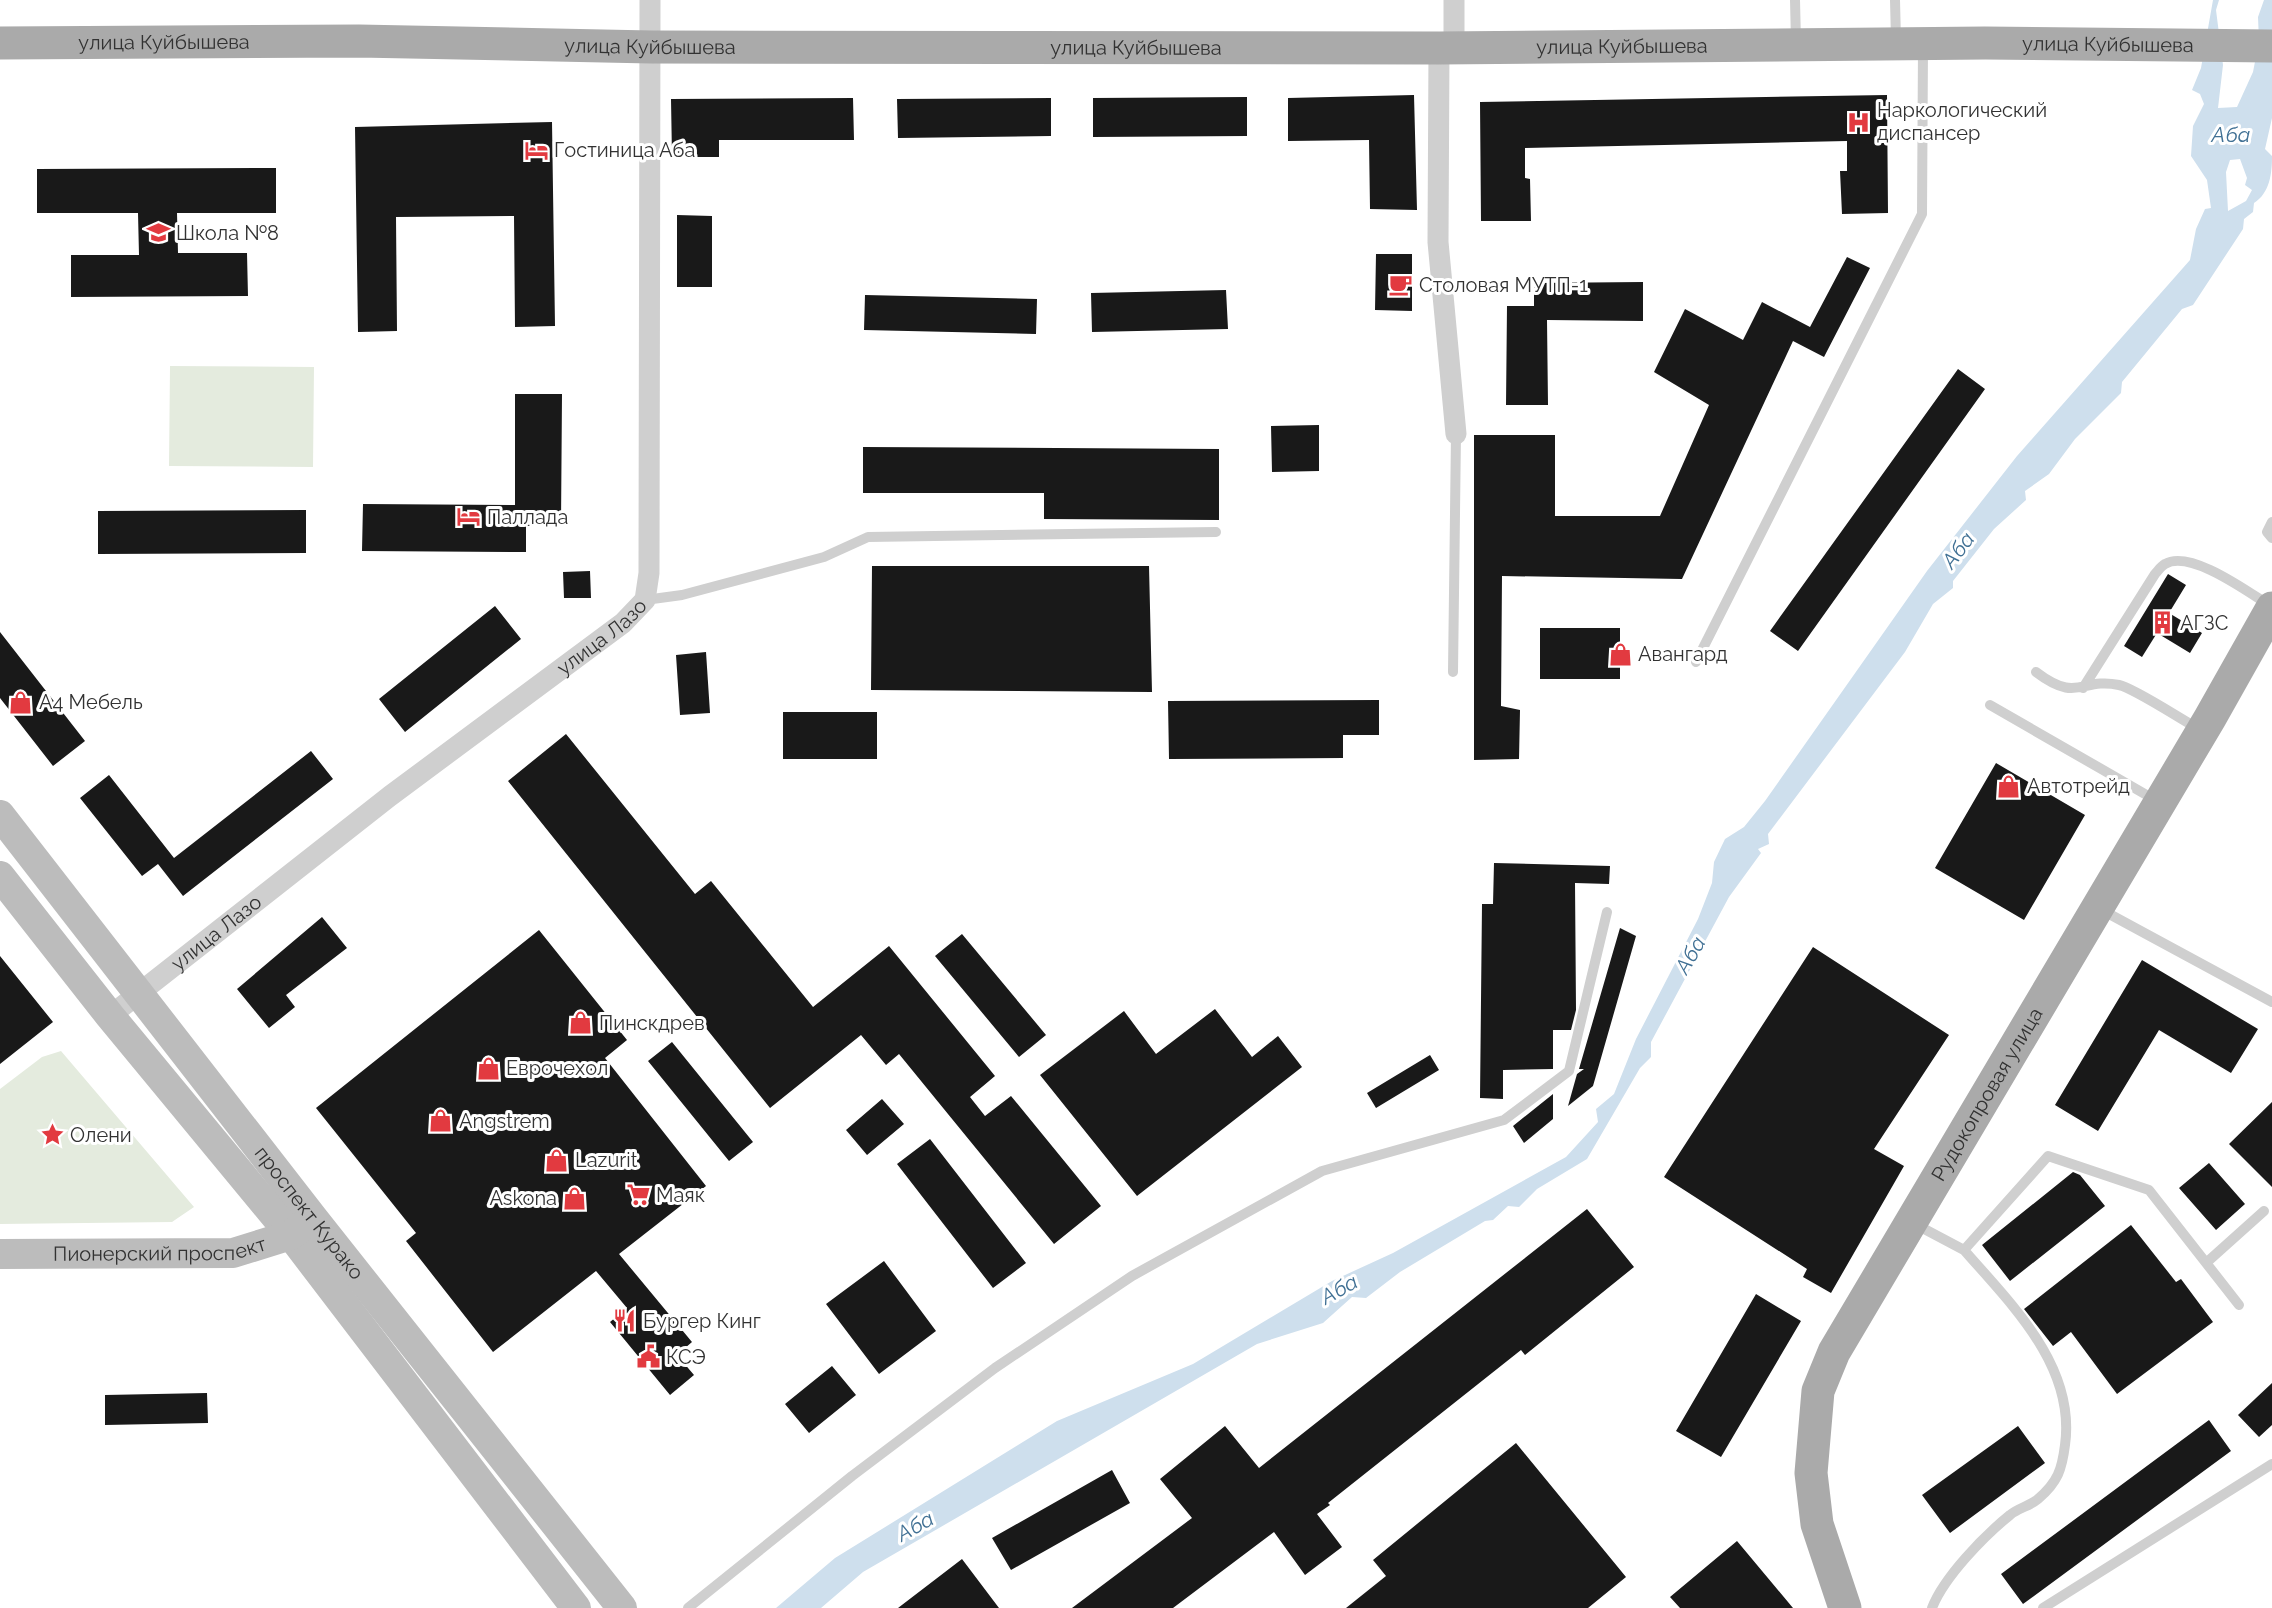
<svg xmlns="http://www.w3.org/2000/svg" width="2272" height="1608" viewBox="0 0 2272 1608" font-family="Raleway,sans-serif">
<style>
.green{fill:#e4ebde}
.water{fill:#cedfed;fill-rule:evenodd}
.building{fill:#191919}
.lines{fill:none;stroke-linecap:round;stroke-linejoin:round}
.lane{stroke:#cfcfcf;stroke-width:10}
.street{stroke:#cfcfcf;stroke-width:21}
.secondary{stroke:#bcbcbc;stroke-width:30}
.primary{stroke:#aaa;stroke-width:33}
.labels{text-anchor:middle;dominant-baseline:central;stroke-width:6;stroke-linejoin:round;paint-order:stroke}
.street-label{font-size:20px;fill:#323232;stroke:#fff}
.poi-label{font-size:20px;fill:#323232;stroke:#fff;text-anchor:start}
.water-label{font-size:21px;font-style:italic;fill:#407094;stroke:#fff}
</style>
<rect width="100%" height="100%" fill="#fff"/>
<!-- green -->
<path class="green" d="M170 366 314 367 313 467 169 466Z
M61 1051 194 1207 172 1222 0 1224V1089L42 1057Z"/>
<!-- water -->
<path class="water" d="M2213 0H2219L2216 10 2223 65 2218 108 2237 107 2253 72 2259 41 2258 17 2264 0H2272V118L2265 149 2272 156C2272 173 2270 193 2254 203L2253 212 2244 219 2243 229 2193 305 2182 309 2122 382 2121 393 2075 439 2049 474 2025 491 2026 500 1994 529 1953 581V588L1933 604 1905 652 1768 834 1769 844 1758 849 1761 853 1729 897 1651 1042V1057L1640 1068 1587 1159 1537 1189 1519 1207 1508 1206 1493 1220 1485 1221 1400 1272 1366 1298 1352 1297 1323 1323 1257 1344 863 1572 821 1608H776L835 1558 1057 1421 1193 1364 1332 1281 1393 1253 1566 1157 1598 1122 1596 1109 1614 1094 1636 1039 1698 919 1712 883 1714 862 1725 839 1744 827 1765 801 1927 571 2017 456 2190 260 2196 229 2205 209 2211 208 2207 180 2191 156 2193 126 2204 104 2200 94 2192 90 2201 68ZM2240 159 2247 178 2245 185 2252 190 2246 201 2228 211 2226 172 2230 160Z"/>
<!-- building -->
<path class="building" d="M1414 95 1417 210 1370 209 1369 140 1288 141V98Z
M1887 95 1888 213 1842 214 1840 171H1847V141L1525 148V178L1530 179 1531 221H1481L1480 102Z
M1247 97V136L1093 137V98Z
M853 98 854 140H719V157H672L671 99Z
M1051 98V136L898 138 897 99Z
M552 122 555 326 515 327 514 216 396 217 397 331 358 332 355 127Z
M276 168V213H177L178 253H247L248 296 71 297V255H139L138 213H37V169Z
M677 215 712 216V287H677Z
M1376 254H1412V311L1375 310Z
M1847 257 1870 268 1824 357 1793 341 1682 579 1502 576 1501 706 1520 710 1519 759 1474 760V435H1555V516H1660L1709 405 1654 372 1685 309 1743 340 1762 302 1810 327Z
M1643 282V321L1547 320 1548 405H1506L1507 306H1534V283Z
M1226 290 1228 329 1092 332 1091 293Z
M865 295 1037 299 1036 334 864 330Z
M1958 369 1985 389 1798 651 1770 631Z
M515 394H562L561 526H526V552L362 551 363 504 515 505Z
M1319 425V471L1272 472 1271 426Z
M863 447 1219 449V520L1044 519V493H863Z
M306 510V553L98 554V511Z
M872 566H1149L1152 692 871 690Z
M590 571 591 598H564L563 572Z
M2168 574 2186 585 2169 613 2202 633 2190 653 2157 633 2142 657 2124 646Z
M495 606 521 639 405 732 379 699Z
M1540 628H1620V679H1540Z
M0 632 85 741 53 766 0 698Z
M706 652 710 713 680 715 676 655Z
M1379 700V735H1343V758L1169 759 1168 701Z
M783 712H877V759H783Z
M566 734 695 894 711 881 813 1007 889 946 995 1076 970 1097 985 1116 1011 1096 1101 1206 1054 1244 899 1054 886 1065 861 1035 770 1108 508 781Z
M311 751 333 779 183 896 158 864 142 876 80 798 109 775 174 858Z
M1996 763 2085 815 2024 920 1935 868Z
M1494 863 1610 866 1609 884 1575 883 1576 1010 1571 1030H1553V1069L1503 1070V1099L1480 1098 1482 904H1493Z
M322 917 347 948 286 995 295 1007 269 1028 237 989Z
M1620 928 1636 936 1593 1086 1568 1106 1577 1074 1584 1069H1579Z
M539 930 627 1040 605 1058 706 1186 619 1254 692 1342 677 1355 694 1375 670 1395 610 1322 627 1308 596 1271 493 1352 406 1241 416 1233 316 1108Z
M962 934 1046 1035 1019 1057 935 956Z
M1813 947 1949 1035 1874 1149 1904 1166 1831 1293 1803 1277 1807 1269 1664 1177Z
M0 956 53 1022 0 1064Z
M2142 960 2258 1029 2231 1073 2159 1030 2098 1131 2055 1105Z
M1215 1009 1252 1057 1278 1036 1302 1067 1137 1196 1040 1075 1124 1011 1156 1054Z
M672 1042 753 1142 729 1161 648 1061Z
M1430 1055 1439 1070 1376 1108 1367 1093Z
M1553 1094V1119L1524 1143 1513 1126Z
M882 1099 904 1124 867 1155 846 1130Z
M2272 1102V1187L2229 1144Z
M930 1139 1026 1263 993 1288 897 1164Z
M2209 1163 2245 1204 2216 1230 2179 1188Z
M2073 1172 2080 1175 2105 1206 2010 1281 1982 1245Z
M1587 1209 1634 1267 1525 1355 1521 1350 1328 1503 1330 1505 1317 1514 1342 1547 1305 1575 1274 1532 1173 1608H1072L1192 1518 1160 1479 1225 1426 1259 1468Z
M2131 1225 2176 1282 2181 1279 2213 1322 2117 1394 2071 1332 2053 1346 2024 1309Z
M884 1261 936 1331 879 1374 826 1304Z
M1756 1294 1801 1321 1721 1457 1676 1431Z
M832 1366 856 1395 809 1433 785 1404Z
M2272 1383V1425L2259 1437 2238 1415Z
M207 1393 208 1423 105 1425V1395Z
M2209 1420 2231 1451 2023 1604 2001 1574Z
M2018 1426 2045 1463 1950 1533 1922 1495Z
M1516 1443 1626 1577 1588 1608H1346L1386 1576 1373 1560Z
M1112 1470 1130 1503 1011 1570 992 1538Z
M1737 1541 1793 1608H1680L1670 1597Z
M962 1559 999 1608H898Z"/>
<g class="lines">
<!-- lane -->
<path class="lane" d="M1795 0 1796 42
M1895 0 1896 40
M2272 522 2267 532 2272 538
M645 600 682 595 824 557 868 537 1216 532
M1696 662 1922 214 1923 47
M1453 672 1456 434
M2036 672C2078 704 2081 677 2119 685 2134 688 2182 720 2199 729
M2083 688 2155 574C2158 571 2161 566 2165 564 2190 549 2248 592 2269 605
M1990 705 2157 801
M2100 909 2272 1002
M1913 1223 1964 1250 2048 1156 2149 1190 2239 1305
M2206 1263 2264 1211
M688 1608 852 1476 995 1368 1132 1276 1322 1171 1504 1120 1569 1071 1607 912
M1932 1608C1944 1577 1984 1536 2010 1515 2018 1508 2030 1506 2038 1499 2058 1482 2062 1469 2065 1445 2076 1366 2011 1304 1964 1250
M2043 1608 2272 1464"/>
<!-- street -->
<g class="street">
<path d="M1454 0V48"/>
<path d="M1439 48 1438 242 1456 434"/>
<path id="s1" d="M110 1016 390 796 623 623 645 600 649 573 650 0"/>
</g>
<!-- secondary -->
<g class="secondary">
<path id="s2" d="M0 815 313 1218 622 1608"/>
<path d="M0 876 110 1016 291 1235 576 1608"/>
<path id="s3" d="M0 1254 233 1253 291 1235 305 1224"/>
</g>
<!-- primary -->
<g class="primary">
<path id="s4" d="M0 43 359 41 651 47 1439 48 1985 43 2272 46"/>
<path id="s5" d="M1845 1608 1817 1524 1811 1473 1818 1391 1834 1352 2210 718 2272 608"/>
</g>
</g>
<!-- icons -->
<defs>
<symbol id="hospital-bare" viewBox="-9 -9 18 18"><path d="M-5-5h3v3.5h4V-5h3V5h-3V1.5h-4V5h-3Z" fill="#e23a40" stroke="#fff" stroke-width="2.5" paint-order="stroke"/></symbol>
<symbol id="hotel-bare" viewBox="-9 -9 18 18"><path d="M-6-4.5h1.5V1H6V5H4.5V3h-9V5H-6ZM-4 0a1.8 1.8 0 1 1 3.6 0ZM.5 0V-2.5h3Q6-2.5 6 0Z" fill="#e23a40" stroke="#fff" stroke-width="2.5" paint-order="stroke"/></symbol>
<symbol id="school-bare" viewBox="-9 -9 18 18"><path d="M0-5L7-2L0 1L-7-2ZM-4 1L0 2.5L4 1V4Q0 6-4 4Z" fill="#e23a40" stroke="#fff" stroke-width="2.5" paint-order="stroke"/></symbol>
<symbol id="cafe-bare" viewBox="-9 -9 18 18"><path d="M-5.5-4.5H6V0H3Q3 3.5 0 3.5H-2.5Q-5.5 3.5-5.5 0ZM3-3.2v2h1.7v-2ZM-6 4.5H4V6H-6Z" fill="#e23a40" stroke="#fff" stroke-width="2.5" paint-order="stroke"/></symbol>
<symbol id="building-bare" viewBox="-9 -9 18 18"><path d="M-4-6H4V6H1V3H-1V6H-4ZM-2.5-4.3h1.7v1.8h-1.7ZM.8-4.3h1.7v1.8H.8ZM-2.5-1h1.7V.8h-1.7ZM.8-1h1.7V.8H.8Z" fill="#e23a40" stroke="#fff" stroke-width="2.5" paint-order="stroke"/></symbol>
<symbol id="shop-bare" viewBox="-9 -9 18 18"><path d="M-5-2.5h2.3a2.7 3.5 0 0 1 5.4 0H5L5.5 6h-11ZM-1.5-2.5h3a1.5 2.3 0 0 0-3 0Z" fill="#e23a40" stroke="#fff" stroke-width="2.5" paint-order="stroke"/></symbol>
<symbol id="sight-bare" viewBox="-9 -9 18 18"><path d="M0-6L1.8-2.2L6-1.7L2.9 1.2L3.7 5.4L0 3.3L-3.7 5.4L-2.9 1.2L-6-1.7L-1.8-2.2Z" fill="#e23a40" stroke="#fff" stroke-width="2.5" paint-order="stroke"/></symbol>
<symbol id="supermarket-bare" viewBox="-9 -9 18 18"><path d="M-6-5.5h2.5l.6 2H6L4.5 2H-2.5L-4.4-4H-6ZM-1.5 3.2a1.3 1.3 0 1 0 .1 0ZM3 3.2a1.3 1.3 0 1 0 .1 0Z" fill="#e23a40" stroke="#fff" stroke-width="2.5" paint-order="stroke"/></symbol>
<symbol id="restaurant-bare" viewBox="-9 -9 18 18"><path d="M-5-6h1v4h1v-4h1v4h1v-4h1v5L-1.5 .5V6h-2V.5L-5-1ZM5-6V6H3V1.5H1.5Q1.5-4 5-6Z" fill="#e23a40" stroke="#fff" stroke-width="2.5" paint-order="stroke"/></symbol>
<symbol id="civic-bare" viewBox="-9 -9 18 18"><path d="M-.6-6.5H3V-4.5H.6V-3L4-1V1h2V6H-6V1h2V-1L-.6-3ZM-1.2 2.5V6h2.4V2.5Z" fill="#e23a40" stroke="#fff" stroke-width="2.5" paint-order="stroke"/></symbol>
</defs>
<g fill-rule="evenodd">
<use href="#hospital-bare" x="1842" y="106" width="33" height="33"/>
<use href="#hotel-bare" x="520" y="134" width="33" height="33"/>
<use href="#school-bare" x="142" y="216" width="33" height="33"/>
<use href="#cafe-bare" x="1384" y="268" width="33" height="33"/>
<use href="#hotel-bare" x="452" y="500" width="33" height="33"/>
<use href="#building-bare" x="2146" y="606" width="33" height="33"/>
<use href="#shop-bare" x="1604" y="638" width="33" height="33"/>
<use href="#shop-bare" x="4" y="686" width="33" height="33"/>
<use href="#shop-bare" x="1992" y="770" width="33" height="33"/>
<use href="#shop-bare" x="564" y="1006" width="33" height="33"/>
<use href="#shop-bare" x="472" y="1052" width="33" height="33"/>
<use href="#shop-bare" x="424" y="1104" width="33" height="33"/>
<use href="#sight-bare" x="36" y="1118" width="33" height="33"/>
<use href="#shop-bare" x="540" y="1144" width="33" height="33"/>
<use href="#supermarket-bare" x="622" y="1178" width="33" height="33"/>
<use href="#shop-bare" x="558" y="1182" width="33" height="33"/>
<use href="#restaurant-bare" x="608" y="1304" width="33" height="33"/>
<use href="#civic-bare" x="632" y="1340" width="33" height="33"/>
</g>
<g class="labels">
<!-- street labels -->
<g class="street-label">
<text stroke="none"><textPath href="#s4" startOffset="164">улица Куйбышева</textPath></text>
<text stroke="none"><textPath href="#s4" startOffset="2108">улица Куйбышева</textPath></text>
<text stroke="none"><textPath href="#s4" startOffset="650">улица Куйбышева</textPath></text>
<text stroke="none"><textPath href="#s4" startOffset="1622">улица Куйбышева</textPath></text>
<text stroke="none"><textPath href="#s4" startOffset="1136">улица Куйбышева</textPath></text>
<text stroke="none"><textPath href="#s1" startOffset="621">улица Лазо</textPath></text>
<text stroke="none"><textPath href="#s1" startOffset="135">улица Лазо</textPath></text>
<text stroke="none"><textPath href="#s5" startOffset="564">Рудокопровая улица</textPath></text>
<text stroke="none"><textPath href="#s2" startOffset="504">проспект Курако</textPath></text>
<text stroke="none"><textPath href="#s3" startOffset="160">Пионерский проспект</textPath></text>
</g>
<!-- poi labels -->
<g class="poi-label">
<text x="1877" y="110">Наркологический<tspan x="1877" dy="23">диспансер</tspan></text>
<text x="554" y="150">Гостиница Аба</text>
<text x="176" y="233">Школа №8</text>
<text x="1419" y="285">Столовая МУТП-1</text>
<text x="487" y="517">Паллада</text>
<text x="2180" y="623">АГЗС</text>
<text x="1638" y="654">Авангард</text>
<text x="39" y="702">А4 Мебель</text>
<text x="2027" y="786">Автотрейд</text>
<text x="599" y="1023">Пинскдрев</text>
<text x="506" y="1068">Еврочехол</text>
<text x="459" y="1121">Angstrem</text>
<text x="70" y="1135">Олени</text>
<text x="575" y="1160">Lazurit</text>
<text x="656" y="1195">Маяк</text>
<text x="557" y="1198" text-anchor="end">Askona</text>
<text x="643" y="1321">Бургер Кинг</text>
<text x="666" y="1357">КСЭ</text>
</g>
<!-- water labels -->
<g class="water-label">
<text x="2231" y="134">Аба</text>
<text transform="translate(1958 550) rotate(-53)">Аба</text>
<text transform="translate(1690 955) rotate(-60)">Аба</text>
<text transform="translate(1339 1289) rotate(-29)">Аба</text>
<text transform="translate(915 1526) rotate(-29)">Аба</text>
</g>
</g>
</svg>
